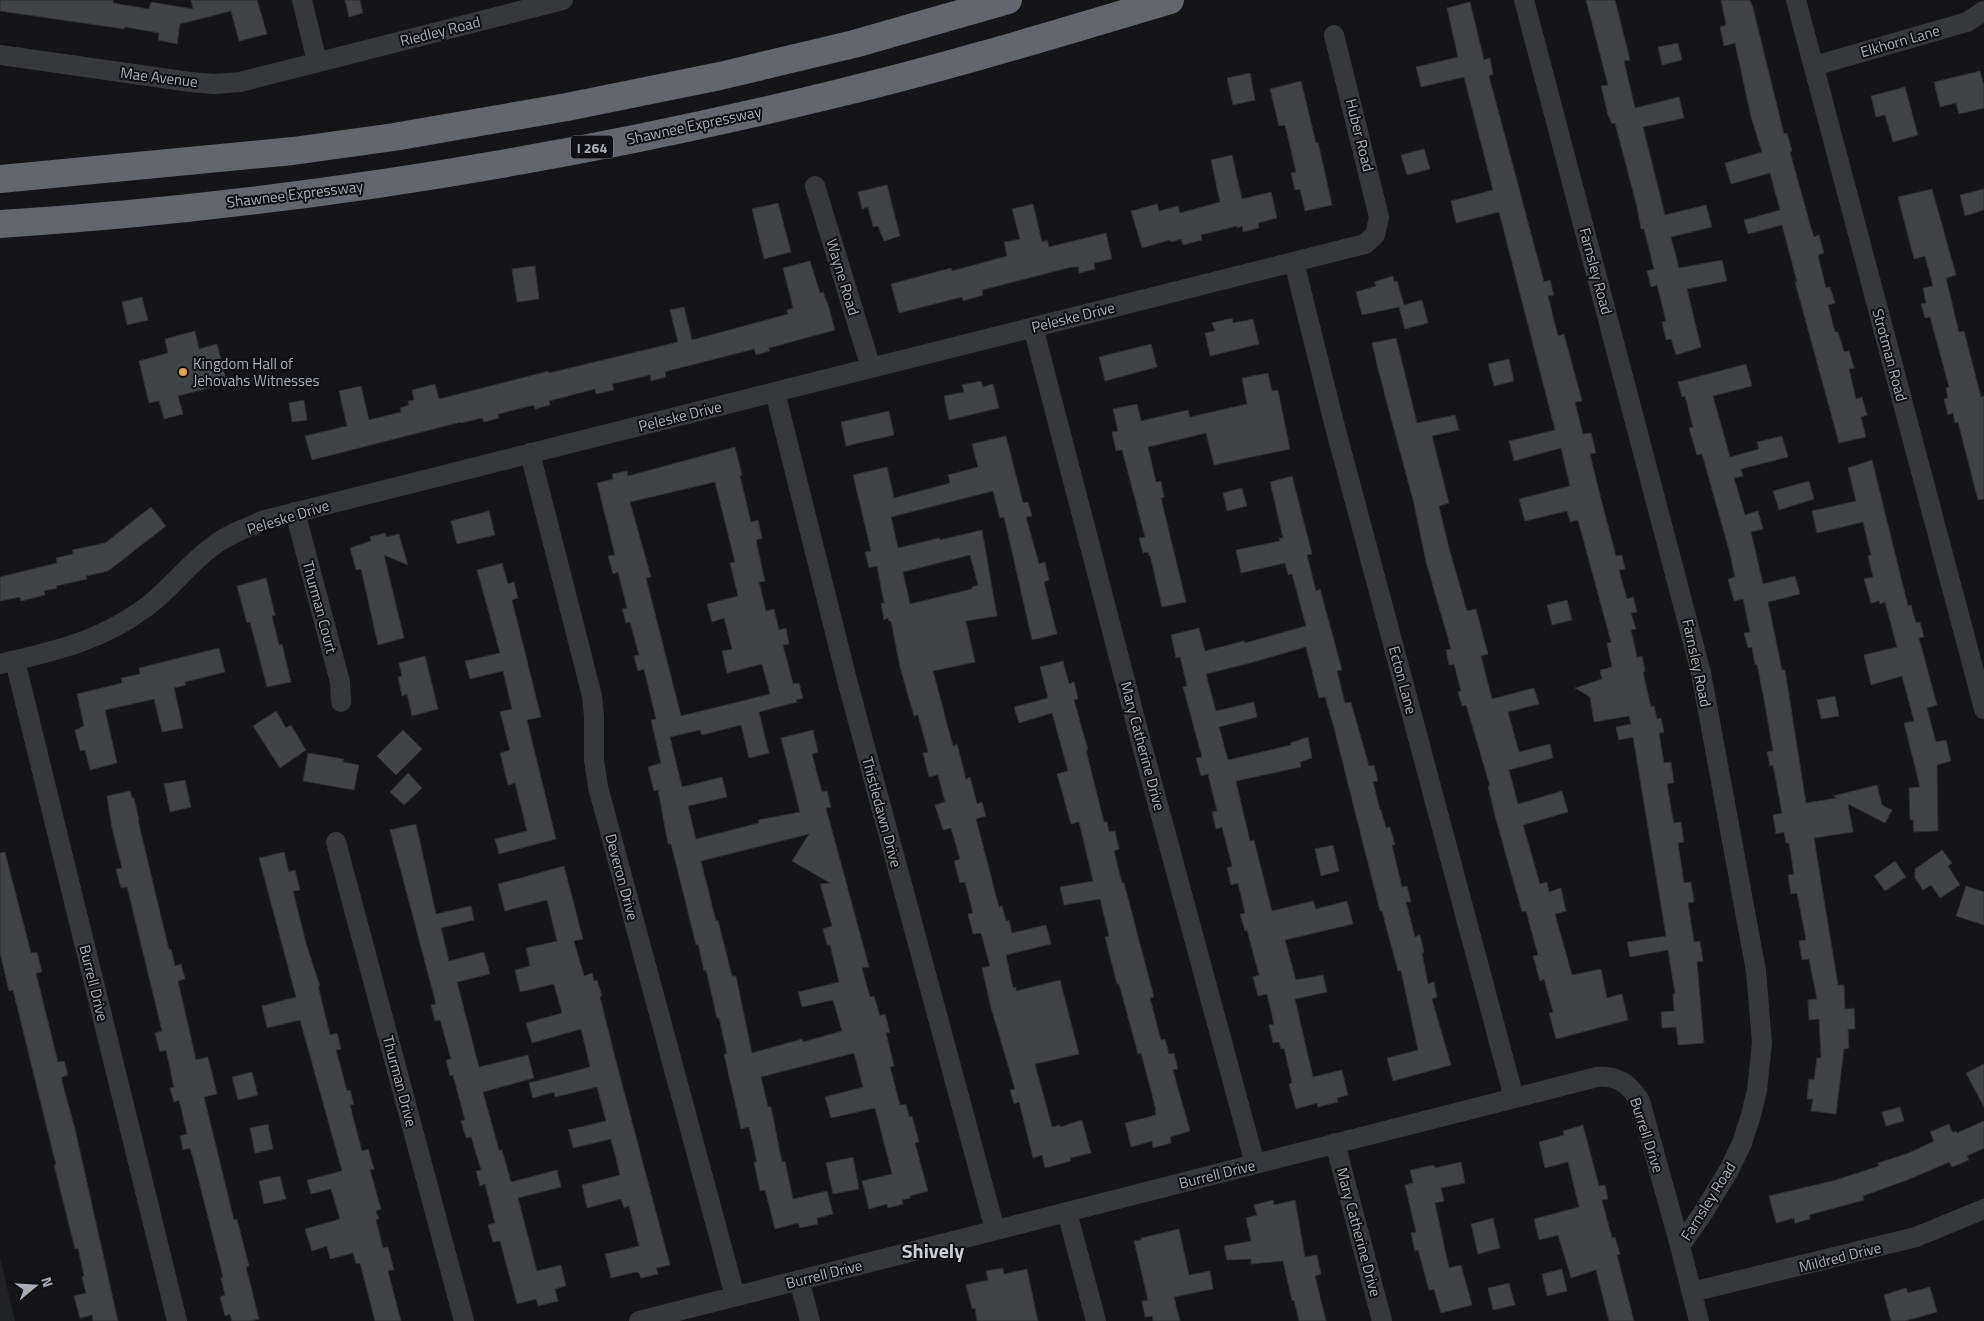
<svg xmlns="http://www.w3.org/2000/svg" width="1984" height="1321" viewBox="0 0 1984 1321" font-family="'Titillium Web',sans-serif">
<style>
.built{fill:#212224}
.building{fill:#424347;stroke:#2f3033;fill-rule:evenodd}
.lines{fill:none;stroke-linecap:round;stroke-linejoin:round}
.minor{stroke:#37383c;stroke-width:20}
.highway{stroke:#63666d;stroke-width:28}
.poi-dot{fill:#e9a33c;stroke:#101012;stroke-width:2}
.labels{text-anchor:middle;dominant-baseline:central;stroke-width:4;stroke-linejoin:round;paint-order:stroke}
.shield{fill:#101012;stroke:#7a7e86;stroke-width:1}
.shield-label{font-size:14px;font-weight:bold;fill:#a8adb7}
.street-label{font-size:15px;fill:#a8adb7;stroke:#101012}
.poi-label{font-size:15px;fill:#a8adb7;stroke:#101012;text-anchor:start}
.district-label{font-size:20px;font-weight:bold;fill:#c9ccd3;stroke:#101012}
</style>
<rect width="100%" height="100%" fill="#151517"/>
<!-- built -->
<path class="built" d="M0 1258 15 1321H0Z"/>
<!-- building -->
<path class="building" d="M0 0H113V3L149 9 151 2 193 9 191 0H257L267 34 239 41 231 11 180 24 177 44 158 40 159 33 125 27 124 29 0 11Z
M345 0H360L363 13 349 17Z
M1586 0H1615L1630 60 1624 61 1635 108 1679 97 1684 118 1643 127 1665 215 1706 205 1712 227 1671 237 1679 268 1722 260 1727 281 1687 289 1701 347 1676 355 1671 339 1666 340 1662 322 1666 321 1657 285 1651 287 1647 271 1654 269 1644 229H1641L1637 207 1615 123 1612 124 1608 115 1601 86 1608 85Z
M1721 0H1750L1753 8 1784 134 1787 133 1792 151 1790 152 1810 224 1814 237 1819 235 1824 253 1818 255 1826 288 1830 287 1835 303 1828 305 1835 332H1838L1844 352 1849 351 1854 368 1849 369 1856 399 1862 397 1867 415 1861 417 1866 437 1839 443 1795 282H1797L1782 225 1748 234 1744 220 1780 210 1770 173 1731 184 1725 163 1762 152 1751 117 1735 43 1724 46 1720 27 1726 25Z
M1470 2 1484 60 1490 58 1493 74 1489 76 1544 282 1550 280 1554 295 1548 296 1558 336 1564 334 1582 401 1575 402 1583 434 1591 433 1596 453 1590 454 1601 499 1616 556 1622 555 1625 569 1619 570 1627 599 1633 597 1637 612 1631 613 1636 629 1631 630 1637 657 1642 656 1645 671 1643 672 1651 707 1654 706 1657 719 1661 718 1664 732 1659 733 1664 763 1671 762 1674 783 1667 784 1672 814 1674 823 1681 822 1684 842 1678 843 1684 883 1691 882 1694 902 1688 903 1694 942 1700 941 1703 961 1697 962 1704 1043 1678 1045 1676 1027 1662 1028 1661 1012 1674 1011 1673 994 1675 993 1668 950 1630 957 1627 942 1666 936 1633 737 1619 740 1616 727 1631 724 1629 716 1594 722 1590 697 1575 688 1602 679 1600 670 1612 667 1607 643 1611 642 1578 520 1570 522 1567 511 1525 521 1519 499 1570 486 1561 448 1514 461 1509 441 1555 430 1499 212 1456 223 1451 201 1493 190 1464 77 1421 87 1416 67 1458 57 1447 8Z
M1678 43 1682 60 1662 65 1658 47Z
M1980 71 1984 86V108L1959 114 1956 103 1940 107 1934 82Z
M1250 73 1255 100 1233 105 1227 78Z
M1301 81 1316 143 1318 142 1332 205 1305 211 1300 189 1295 190 1291 173 1296 172 1285 125 1279 126 1270 89Z
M1905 87 1918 135 1893 142 1885 115 1876 117 1871 96Z
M1424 149 1430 169 1407 175 1401 155Z
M1232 155 1242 199 1271 192 1277 218 1258 223 1259 228 1243 232 1242 226 1237 228V226L1201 235 1202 240 1183 245 1181 239 1171 242 1170 240 1142 248 1131 211 1157 204 1159 211 1178 206 1180 213 1220 202 1211 160Z
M887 185 900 236 884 241 878 226 873 227 868 207 862 209 858 192Z
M1932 189 1956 275 1946 278 1959 332 1964 331 1981 397 1984 396V499L1978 500 1958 422 1955 423 1953 413 1948 415 1944 399 1948 398 1946 388 1949 387 1930 317 1925 318 1921 304 1926 303 1923 288 1933 286 1925 256 1914 259 1898 197Z
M1984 189V210L1965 216 1960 195Z
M778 203 791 252 764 259 752 209Z
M1033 204 1042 242 1047 240 1049 247 1106 233 1112 259 1094 263 1095 269 1079 273 1078 267H1072L982 290 983 295 963 301 962 297 899 313 891 284 951 268 952 271 1007 256 1004 242 1020 239 1012 209Z
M810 261 820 293 823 292 828 305 835 330 769 348 770 351 756 355 754 349 668 371 665 372 666 377 651 381 650 375 612 384 614 390 596 394 595 389 549 401 550 405 535 409 534 405 498 414 499 418 484 422 482 418 461 423V422L312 460 305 436 347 426 339 391 361 386 369 420 401 412 400 408 409 405 408 401 414 400 412 390 435 384 439 399 549 371V373L678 342 670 310 684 307 692 340 788 314 787 310 793 308 783 268Z
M535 266 539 299 517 302 512 269Z
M1393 276 1394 282 1397 281 1404 305 1422 300 1428 323 1405 329 1399 307 1362 315 1356 292 1376 286 1374 282Z
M142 297 148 320 127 325 122 302Z
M1232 318 1233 323 1253 319 1259 344 1210 356 1205 333 1215 331 1212 323Z
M195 331 199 349 217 344 227 383 178 396 183 414 164 419 159 401 149 403 139 361 168 353 165 339Z
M1396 338 1417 423 1455 415 1459 430 1432 436 1449 503 1439 506 1449 548 1467 611 1476 609 1488 654 1481 656 1492 699 1534 688 1539 704 1508 712 1519 752 1550 744 1553 758 1509 770 1518 804 1562 791 1568 812 1523 825 1540 884 1547 882 1549 892 1561 888 1566 911 1555 914 1572 975 1601 969 1607 998 1622 994 1628 1020 1556 1039 1549 1013 1553 1012 1544 979 1540 981 1533 956 1538 955 1526 911 1522 912 1495 816 1488 786H1490L1466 705 1462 706 1458 692 1461 691 1454 664 1449 665 1446 650 1451 649 1426 562 1414 504 1379 373 1372 343Z
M1151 344 1157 367 1105 381 1099 357Z
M1509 359 1514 381 1494 386 1488 364Z
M1746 364 1752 386 1713 396 1730 457 1759 449 1757 442 1782 436 1788 457 1741 469 1743 476 1734 478 1745 515 1758 511 1763 529 1751 532 1763 584 1795 576 1800 594 1768 602 1782 670H1785L1806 803 1837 798 1833 796 1877 785 1882 805 1892 810 1885 823 1848 804 1853 832 1814 838 1838 985H1844L1845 1009 1854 1008 1855 1029H1848L1849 1048 1844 1049 1836 1114 1811 1111 1813 1099H1807L1809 1079 1814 1080 1817 1058H1821L1819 1019 1809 1020 1808 1000 1817 999 1809 959 1802 960 1799 941 1806 940 1797 893 1791 894 1788 875 1794 874 1789 843H1786L1784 832 1776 834 1773 815 1782 813 1773 765 1770 766 1767 752 1773 751 1765 705 1757 664 1755 665 1752 647 1748 648 1744 633 1750 632 1743 599 1734 601 1728 579 1735 577 1729 550 1702 454 1697 455 1689 428 1693 427 1685 396 1682 397 1678 382Z
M1268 373 1272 391 1278 390 1290 449 1214 465 1206 433 1148 447 1156 482 1161 481 1164 497 1161 498 1186 602 1162 607 1150 555 1149 556 1148 552 1143 553 1139 538 1145 537 1122 450 1116 451 1112 432 1118 431 1113 409 1137 404 1141 421 1188 410 1190 417 1247 404 1242 378Z
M981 381 983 387 993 384 999 408 949 420 944 396 964 392 962 385Z
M304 400 307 420 292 422 289 403Z
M889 411 894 435 846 446 841 422Z
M1006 436 1023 503 1028 502 1032 516 1026 517 1039 564 1045 562 1049 580 1044 582 1057 634 1032 640 1004 517 1000 518 993 491 891 517 898 548 939 538 940 540 982 530 997 616 966 621 975 662 933 671 953 746 957 744 966 779 970 777 977 804 982 802 986 816 976 819 999 907 1002 906 1006 921 1009 920 1012 933 1046 925 1051 944 1006 955 1013 988 1016 987V991L1060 980 1079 1054 1035 1064 1052 1127 1060 1125V1127L1082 1120 1091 1153 1070 1158 1071 1161 1045 1168 1042 1155 1033 1158 1019 1102 1014 1104 1010 1090 1015 1089 991 1008 982 968 990 966 981 933 973 934 968 914 973 913 965 882 960 883 954 861 960 859 951 828 943 830 935 805 945 802 938 775 929 777 923 753 928 752 918 715 914 716 900 667 891 621H889L888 618 884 620 881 603H884L877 566 869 568 865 552 871 551 853 475 887 467 894 498 950 483 948 475 978 467 972 444ZM970 555 978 585 972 587V589L910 604 903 572Z
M735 447 742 475 740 476 751 522 758 520 762 538 756 540 765 581 759 582 766 611 774 609 779 630 786 628 789 644 783 645 793 684 799 683 803 698 796 700 797 702 759 712 769 753 749 758 741 725 702 735 700 730 670 737 682 787 722 777 727 797 688 806 696 839 759 823 758 820 800 812 781 738 813 730 818 752 812 754 822 792 827 791 831 807 826 808 869 967 862 968 870 997 874 996 880 1016 885 1014 890 1032 886 1033 894 1066 890 1067 900 1105 906 1104 909 1117 912 1116 919 1142 915 1143 928 1191 910 1196V1198L902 1200 903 1204 888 1208 887 1204 869 1209 862 1181 892 1174 875 1108 831 1118 825 1097 863 1087 854 1053 761 1077 768 1107H771L782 1162 785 1161 793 1199 827 1191 833 1214 817 1218 818 1224 800 1228 798 1223 775 1229 765 1190 760 1191 754 1162H757L749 1127 741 1129 724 1054H727L719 1018H717L706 970 704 971 698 944 696 945 671 844H668L658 790 654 791 648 767 661 763 651 720 656 719 644 669 638 671 634 656 639 655 630 622 626 623 622 609 627 608 618 572 613 574 608 556 615 555 597 483 613 479 612 474 627 471 628 476ZM715 482 735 562 730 563 738 596 707 604 712 622 724 618 732 649 722 651 727 673 762 664 770 694 681 716 646 578 651 577 630 502ZM809 834 792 861 830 883 820 884 832 926 823 929 827 945H830L839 982 798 992 802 1007 833 1000 842 1031 803 1042 802 1039 752 1053 736 976H732L718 920 716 921 701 861Z
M1872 460 1908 606 1911 605 1916 623 1920 622 1924 637 1919 638 1937 705 1927 708 1936 742 1946 740 1951 761 1937 765 1938 831 1914 832 1913 820H1910L1909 788 1920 787 1904 723 1914 721 1902 676 1871 685 1864 655 1897 647 1885 602 1880 604 1879 601 1871 603 1864 579 1873 577 1868 556 1871 555 1863 522 1817 533 1812 511 1856 501 1848 468Z
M1292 476 1312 554 1307 555 1316 591 1320 589 1342 670 1337 671 1345 703 1351 702 1369 766 1374 765 1378 781 1373 782 1380 810H1381L1386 828 1390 827 1395 845H1392L1402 887 1407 886 1411 902H1406L1415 937 1420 935 1424 953H1422L1428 984 1434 982 1437 997 1432 999 1451 1065 1393 1081 1387 1058 1418 1050 1401 971H1398L1382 911H1380L1334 728 1325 697 1319 698 1306 647 1250 663 1206 674 1216 711 1254 702 1257 717 1219 727 1228 760 1291 745 1290 743 1308 737 1312 758 1300 762 1301 767 1236 781 1250 841 1254 840 1272 911 1313 901 1316 909 1347 901 1353 924 1285 940 1296 980 1323 975 1327 992 1295 999 1313 1077 1342 1070 1348 1095 1337 1098 1338 1102 1318 1107 1317 1103 1296 1109 1289 1084 1292 1083 1284 1048 1281 1049 1279 1042 1273 1043 1269 1025 1274 1024 1267 994 1258 996 1253 977 1259 975 1247 930 1245 931 1240 914 1245 913 1238 883 1231 885 1227 868 1232 866 1222 827 1216 829 1212 812 1217 811 1208 774 1201 776 1196 758 1202 757 1183 687 1187 686 1180 657 1176 658 1171 635 1199 628 1205 651 1244 641 1245 643 1306 626 1292 574 1288 575 1285 563 1241 573 1236 550 1280 541 1279 538H1283L1270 482Z
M1809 481 1814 499 1779 510 1773 491Z
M1242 488 1247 506 1227 511 1223 493Z
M151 507 166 526 108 571 86 576 87 579 56 586 57 588 44 591 45 595 21 601 20 597 0 601V577L57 563 56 558 73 554 72 550 105 543Z
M489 511 495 535 457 544 451 521Z
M385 533 386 537 399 534 408 565 384 555 404 638 378 645 361 569 356 570 350 548 371 541 370 537Z
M502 563 508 584 514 582 518 598 512 600 541 717 527 720 556 839 499 854 495 839 527 831 515 783 508 785 500 753 510 750 500 712 512 709 503 671 470 679 465 661 500 653 477 570Z
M266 578 275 615 272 616 279 645 282 644 291 682 267 687 250 622 247 623 237 586Z
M1567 600 1572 620 1552 625 1547 605Z
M219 648 225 672 185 682 186 685 174 688 183 728 162 732 154 699 105 710 117 763 90 770 85 750 80 751 75 730 84 726 77 694 122 683 121 678 140 674 139 668Z
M425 656 438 709 412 716 407 694 402 696 398 677 402 676 399 663Z
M1063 661 1069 684 1074 682 1078 699 1074 700 1088 750H1086L1104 822H1107L1109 832 1115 831 1119 849 1114 851 1122 883H1124L1154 997 1150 998 1161 1040 1165 1039 1169 1054 1174 1053 1178 1069 1173 1070 1190 1131 1170 1137 1171 1143 1153 1148 1152 1141 1131 1147 1125 1123 1156 1115 1155 1110H1156L1141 1053 1138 1054 1119 984H1117L1105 937 1109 936 1100 899 1064 905 1060 887 1093 881 1079 822 1071 824 1057 774 1068 771 1052 713 1019 723 1014 707 1048 698 1040 667Z
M1835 696 1839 716 1821 719 1817 700Z
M276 711 286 728 291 725 306 750 280 768 253 726Z
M403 730 422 749 396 775 377 756Z
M308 753 344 759 343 762 359 765 354 790 303 781Z
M408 773 422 788 404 805 390 792Z
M185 780 191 807 170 812 164 784Z
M130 791 132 798H134L139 820H138L169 950 171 949 175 966 181 964 185 979 178 981 196 1060 208 1057 217 1094 204 1097 234 1220 237 1219 249 1266 246 1267 259 1319 250 1321H232L230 1314 225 1316 220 1297 225 1295 221 1278 223 1277 193 1158 190 1148 183 1150 180 1136 187 1134 179 1100 174 1102 170 1088 174 1087 166 1050 160 1052 155 1033 162 1031 157 1010 127 887 121 888 116 869 122 868 112 828 107 796Z
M416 824 436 914 471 906 474 920 441 928 449 961 484 952 490 974 457 982 479 1067 528 1055 534 1078 483 1092 499 1150H502L511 1182 557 1170 561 1187 518 1198 537 1271 561 1265 566 1286 555 1289 558 1301 538 1306 536 1299 517 1304 500 1241 493 1242 488 1225 495 1223 485 1184 480 1186 476 1171 481 1170 471 1137 466 1138 461 1121 465 1120 453 1075 450 1076 446 1060 451 1059 440 1020 435 1021 431 1005 436 1004 390 830Z
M1333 845 1339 871 1321 876 1315 849Z
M1942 850 1952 863 1948 866 1960 885 1940 898 1931 885 1923 890 1915 878V869Z
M5 852 31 953 37 952 42 972 36 973 58 1062 64 1061 68 1075 62 1077V1081L75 1129 118 1321H93L92 1315 80 1318 74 1296 86 1293 82 1277 84 1276 78 1248 75 1249 54 1165H56L13 990 9 991 0 953V853Z
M284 852 289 872 295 870 300 890 293 891 306 943 320 986H318L330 1035 337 1033 341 1049 336 1050 347 1091 350 1090 354 1104 350 1105 362 1151 368 1149 374 1169 370 1170 381 1209 376 1211 379 1219 376 1220 383 1248 388 1247 394 1270 388 1271 401 1321H375L360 1263 356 1264 353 1253 330 1259 327 1246 312 1251 305 1229 340 1219 331 1189 311 1194 307 1180 342 1171 300 1020 267 1028 262 1006 296 997 259 858Z
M1895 861 1906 877 1885 891 1874 876Z
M564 866 583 939 574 941 584 976 592 973 594 981 597 980 602 996 600 997 617 1065 670 1265 656 1268 658 1274 641 1278 639 1273 636 1272 611 1278 605 1254 639 1246 629 1206 624 1208 621 1199 587 1208 582 1185 620 1175 611 1139 573 1148 569 1131 568 1130 606 1121 597 1087 555 1097 554 1092 533 1098 529 1083 590 1067 581 1029 532 1043 526 1023 562 1013 554 984 520 992 515 970 530 966 526 948 557 941 547 900 505 911 498 884Z
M1966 886 1984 892V925L1956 916Z
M1984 1064V1107L1966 1073Z
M252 1072 258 1095 238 1100 232 1077Z
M1900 1107 1904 1121 1886 1126 1882 1112Z
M1984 1121V1148L1967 1156 1969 1160 1952 1167 1949 1162 1910 1179 1863 1196 1864 1200 1809 1215 1810 1219 1795 1223 1794 1218 1776 1223 1769 1196 1836 1180 1879 1166 1878 1163 1909 1153 1934 1141 1930 1132 1949 1124 1953 1133 1956 1131 1957 1133Z
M268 1124 273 1149 255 1153 250 1128Z
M1583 1125 1599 1186 1605 1185 1608 1199 1602 1200 1612 1238 1615 1237 1620 1254 1617 1255 1634 1321H1609L1596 1270 1571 1278 1558 1235 1539 1240 1534 1219 1579 1207 1568 1162 1545 1168 1539 1142 1564 1135 1563 1131Z
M853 1157 859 1189 833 1194 826 1163Z
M1461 1162 1465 1183 1441 1188 1444 1201 1435 1203 1449 1268 1461 1265 1472 1305 1441 1313 1434 1289 1429 1290 1418 1250 1415 1251 1411 1233 1416 1232 1405 1185 1413 1183 1410 1170 1434 1165 1435 1168Z
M280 1176 286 1199 264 1204 259 1181Z
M1273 1200 1274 1205 1295 1200 1305 1257 1317 1255 1321 1274 1315 1276 1326 1321H1299L1294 1300 1292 1301 1283 1261 1251 1264V1259L1227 1260 1224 1246 1251 1241 1246 1218 1257 1215 1254 1205Z
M1493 1218 1500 1248 1478 1254 1471 1224Z
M1179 1229 1189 1275 1210 1271 1213 1289 1174 1297 1180 1321H1153L1152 1316 1145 1317 1142 1301 1148 1300 1134 1241 1141 1240V1238Z
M1003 1268 1004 1274 1027 1269 1038 1321H977L975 1308 972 1309 966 1285 988 1280 986 1271Z
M1562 1269 1567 1291 1547 1296 1542 1274Z
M1509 1283 1515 1305 1493 1310 1488 1288Z
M1930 1287 1937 1312 1905 1321H1891L1884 1295 1906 1288 1908 1293Z"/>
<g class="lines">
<!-- minor -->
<path class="minor" d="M302 0 317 62
M1524 0 1701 673 1756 971 1762 1043 1757 1090 1751 1115 1742 1143 1729 1170 1703 1213 1680 1246 1699 1321
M1796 0 1984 709
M0 55 190 82 214 84 240 82 563 0
M1814 66 1967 22 1984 11
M815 186 871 368
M1294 262 1334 423 1514 1098
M1033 327 1141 742 1255 1164
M775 392 848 684 995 1230
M530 453 592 696 594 716V760L598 787 735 1296
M295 512 340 682 341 702
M15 661 177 1321
M0 664C54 651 99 642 145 608 170 590 188 564 213 546 228 534 247 528 265 520L1365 244 1375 235 1379 217 1334 35
M336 842 464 1321
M1335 1143 1382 1321
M1067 1212 1096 1321
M799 1280 810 1321
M1692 1292 1916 1237 1984 1209
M639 1321 1597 1077C1618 1075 1629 1084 1640 1101L1680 1246"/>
<!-- highway -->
<path class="highway" d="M0 179 293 151 394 137 567 107 720 76 854 44 1008 0
M0 224C281 206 561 161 835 94 948 67 1059 33 1170 0"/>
</g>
<!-- markers -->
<circle class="poi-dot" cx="183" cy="372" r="5"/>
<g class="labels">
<!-- shield labels -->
<rect class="shield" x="571" y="135.5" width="42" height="23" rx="4"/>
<g class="shield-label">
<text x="592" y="147">I 264</text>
</g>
<!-- street labels -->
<g class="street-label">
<text transform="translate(440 31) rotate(-14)">Riedley Road</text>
<text transform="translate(1900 41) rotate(-16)">Elkhorn Lane</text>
<text transform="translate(159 77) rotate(7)">Mae Avenue</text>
<text transform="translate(694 125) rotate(-12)">Shawnee Expressway</text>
<text transform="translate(1360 135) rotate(76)">Huber Road</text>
<text transform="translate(295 194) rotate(-7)">Shawnee Expressway</text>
<text transform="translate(1596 271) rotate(75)">Farnsley Road</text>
<text transform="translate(843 277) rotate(73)">Wayne Road</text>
<text transform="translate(1073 317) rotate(-14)">Peleske Drive</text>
<text transform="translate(1890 355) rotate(75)">Strotman Road</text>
<text transform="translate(680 416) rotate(-14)">Peleske Drive</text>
<text transform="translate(288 517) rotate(-17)">Peleske Drive</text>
<text transform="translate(320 607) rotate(75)">Thurman Court</text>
<text transform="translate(1697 663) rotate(78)">Farnsley Road</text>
<text transform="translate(1403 680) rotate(75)">Ecton Lane</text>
<text transform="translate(1143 746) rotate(75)">Mary Catherine Drive</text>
<text transform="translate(882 812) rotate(75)">Thistledawn Drive</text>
<text transform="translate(622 877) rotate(75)">Deveron Drive</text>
<text transform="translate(94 983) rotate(76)">Burrell Drive</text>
<text transform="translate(400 1081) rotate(75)">Thurman Drive</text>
<text transform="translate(1647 1135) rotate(72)">Burrell Drive</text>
<text transform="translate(1217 1174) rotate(-14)">Burrell Drive</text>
<text transform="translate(1708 1201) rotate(-58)">Farnsley Road</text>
<text transform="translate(1359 1232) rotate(75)">Mary Catherine Drive</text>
<text transform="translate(1840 1257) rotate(-14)">Mildred Drive</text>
<text transform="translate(824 1274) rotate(-14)">Burrell Drive</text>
</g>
<!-- poi labels -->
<g class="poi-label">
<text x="193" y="363">Kingdom Hall of<tspan x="193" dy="17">Jehovahs Witnesses</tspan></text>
</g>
<!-- district labels -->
<g class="district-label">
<text x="933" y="1250">Shively</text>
</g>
</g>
<!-- north arrow -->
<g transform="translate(35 1286) rotate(72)" stroke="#101012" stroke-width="4" paint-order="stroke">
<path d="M0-4L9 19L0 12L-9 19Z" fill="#a8adb7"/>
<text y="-8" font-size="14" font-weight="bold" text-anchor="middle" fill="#a8adb7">N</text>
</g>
</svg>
